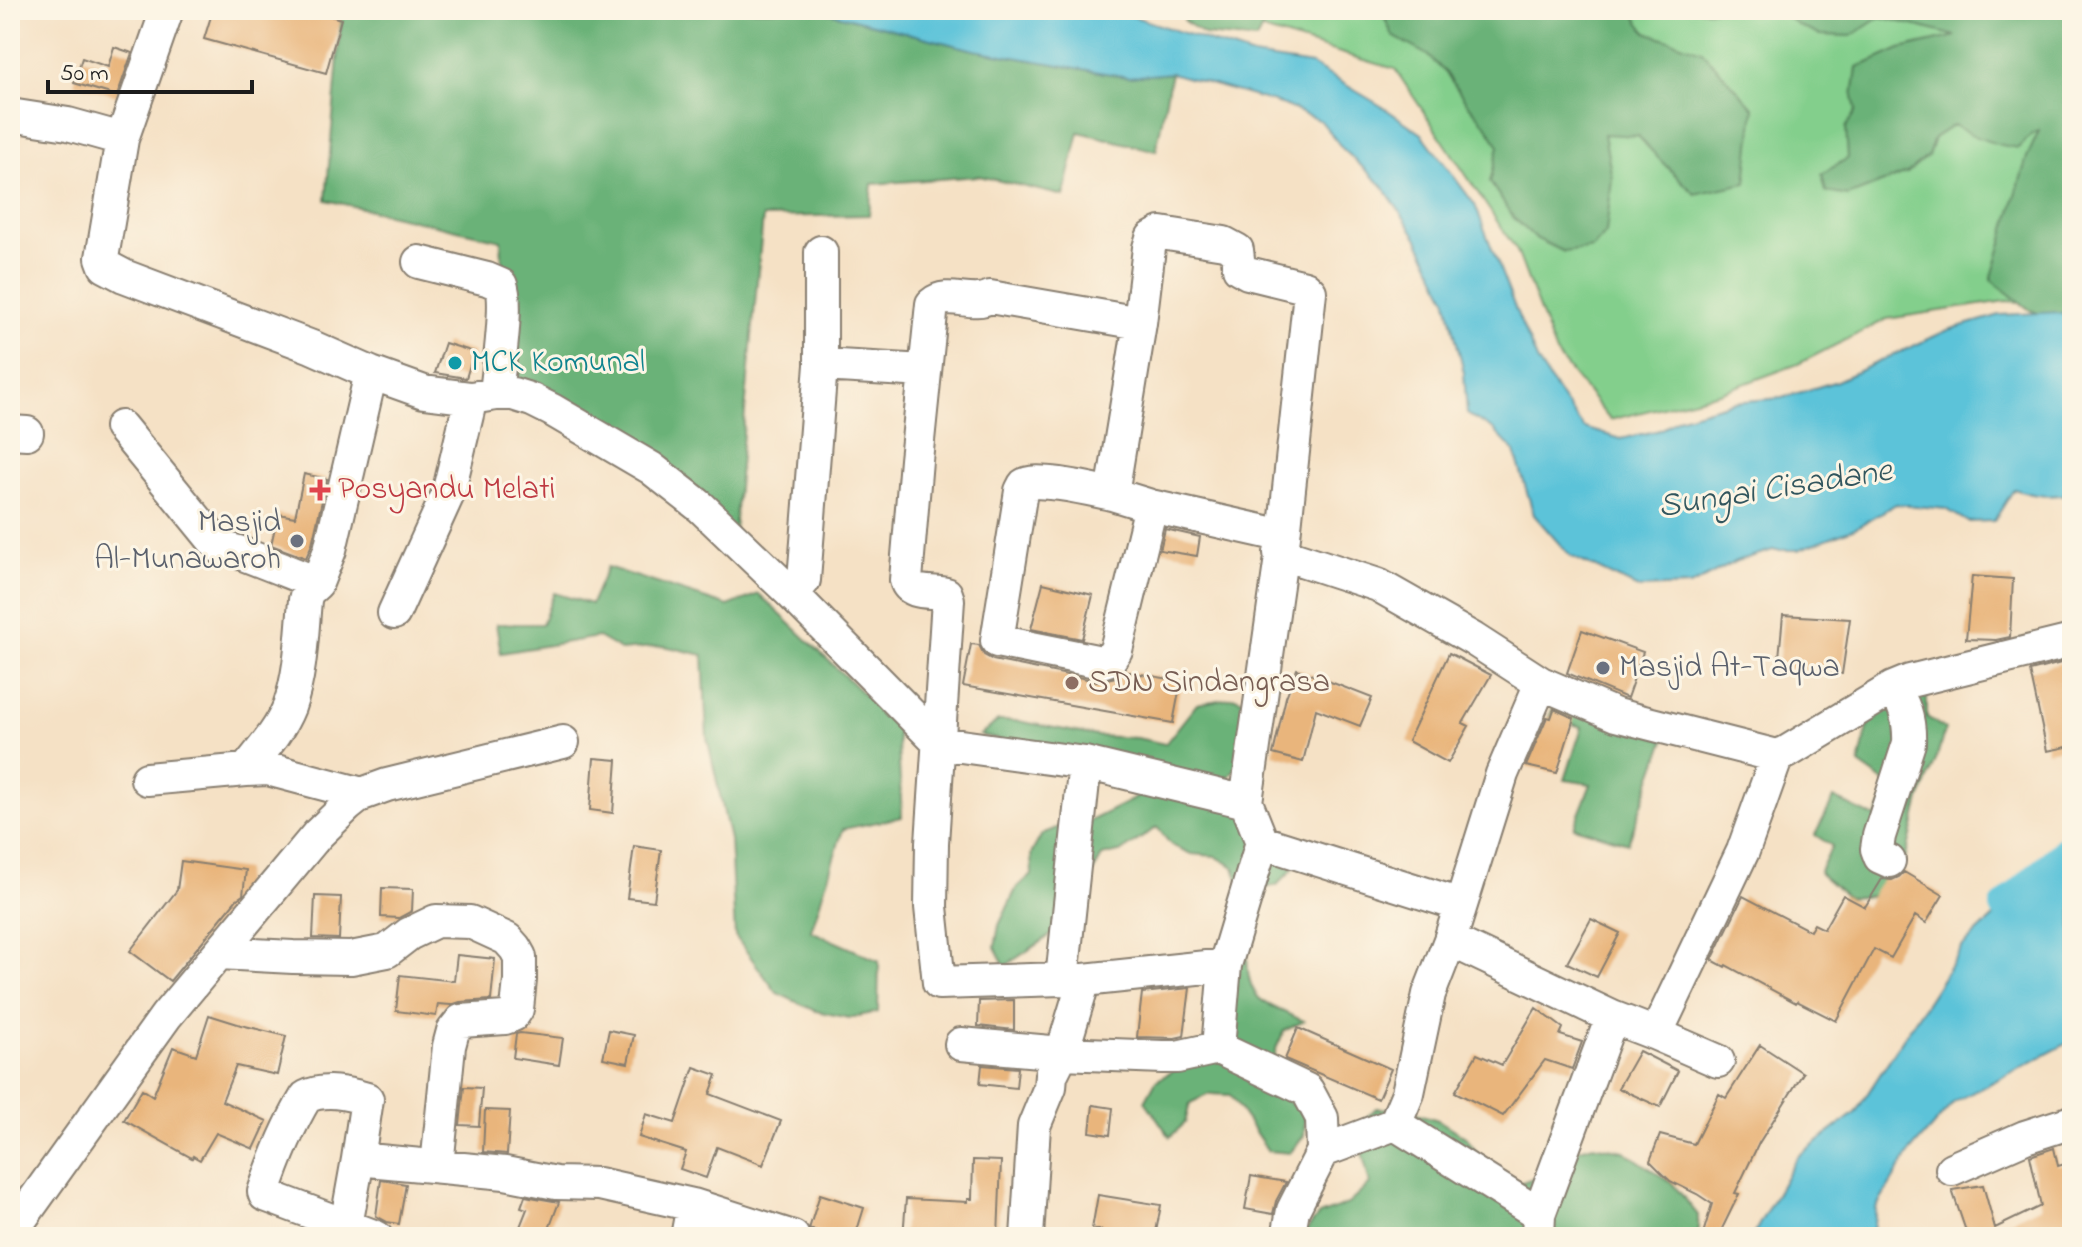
<svg xmlns="http://www.w3.org/2000/svg" width="2082" height="1247" viewBox="0 0 2082 1247" font-family="'Indie Flower',sans-serif">
<style>
.green{fill:#83cf8c;stroke:#507654;stroke-width:2}
.forest{fill:#6ab278;stroke:#43674a;stroke-width:2}
.water{fill:#5cc3d9;stroke:#3c707a;stroke-width:2}
.lines{fill:none;stroke-linecap:round;stroke-linejoin:round}
.canal{stroke:#5cc3d9;stroke-width:28}
.building{fill:#e9b57b}
.street-casing{stroke:#887e70;stroke-width:36}
.street{stroke:#fff;stroke-width:32}
.culture-dot{fill:#0f9aa8;stroke:#fcf5e5;stroke-width:3}
.health-dot{fill:#e0444e;stroke:#fcf5e5;stroke-width:3}
.worship-dot{fill:#6b7280;stroke:#fcf5e5;stroke-width:3}
.education-dot{fill:#8d6e63;stroke:#fcf5e5;stroke-width:3}
.labels{text-anchor:middle;dominant-baseline:central;stroke-width:6;stroke-linejoin:round;paint-order:stroke}
.culture-label{font-size:32px;fill:#0d838f;stroke:#fcf5e5;text-anchor:start}
.health-label{font-size:32px;fill:#be3a42;stroke:#fcf5e5;text-anchor:start}
.worship-label{font-size:32px;fill:#5b616d;stroke:#fcf5e5;text-anchor:end}
.education-label{font-size:32px;fill:#785e54;stroke:#fcf5e5;text-anchor:start}
.water-label{font-size:34px;font-style:italic;fill:#32565e;stroke:#fcf5e5}
</style>
<rect width="100%" height="100%" fill="#fcf5e5"/>
<filter id="ink" filterUnits="userSpaceOnUse"><feTurbulence type="fractalNoise" baseFrequency=".0125" numOctaves="2"/><feDisplacementMap in="SourceGraphic" scale="16" xChannelSelector="R" yChannelSelector="G"/><feConvolveMatrix kernelMatrix="1 2 1 2 8 2 1 2 1" color-interpolation-filters="sRGB"/></filter>
<filter id="wash" filterUnits="userSpaceOnUse"><feTurbulence type="fractalNoise" baseFrequency=".006" numOctaves="4" result="noise"/><feDisplacementMap in="SourceGraphic" scale="32" xChannelSelector="R" yChannelSelector="G"/><feGaussianBlur stdDeviation="1.8" result="paint"/><feColorMatrix in="noise" values="0 0 0 0 0 0 0 0 0 0 0 0 0 0 0 0 0 1.4 0 .05"/><feComposite in="paint" operator="in"/></filter>
<g filter="url(#wash)">
<rect width="100%" height="100%" fill="#f5e1c5"/>
<!-- green -->
<path class="green" d="M1195 10H2072V307L2006 301 1887 319 1798 364 1719 393 1610 420 1556 354 1517 251 1395 69Z"/>
<!-- forest -->
<path class="forest" d="M342 10H818L974 50 1128 77 1171 73 1156 151 1079 132 1064 196 979 176 872 184 869 215 763 217 734 531 509 381 501 240 326 200Z
M1184 10H1272L1256 40 1205 35 1184 21Z
M1381 10H1631L1646 32 1702 51 1754 108 1746 183 1695 194 1662 162 1638 136 1604 134 1612 178 1606 233 1593 248 1564 252 1535 238 1513 217 1490 182 1499 146 1486 125 1467 103 1446 73 1427 55 1393 36Z
M1778 10H2072V326L2030 310 1991 280 2027 157 2039 131 2032 134 2018 148C1994 145 1975 138 1954 125L1934 138 1928 156 1907 173 1848 196 1826 192 1822 174 1848 158 1846 128 1856 110 1853 96 1857 68 1900 49 1956 36 1880 17 1851 36 1819 35 1799 26Z
M607 567 728 606 759 594 897 726 902 817 843 829 811 931 879 961 878 1012 849 1018 816 1011 777 993 735 936 730 840 707 737 703 655 664 646 621 650 598 637 501 653 496 624H542L554 593 591 604Z
M1927 693V717L1945 729 1936 760 1920 800 1906 856 1889 871 1874 896 1848 898 1819 873 1832 846 1815 835 1834 798 1876 818 1890 786 1859 764 1873 703Z
M1235 697 1254 704 1252 747 1225 782 1276 860 1293 869 1277 885 1257 890C1253 920 1237 972 1258 997 1266 1006 1292 1015 1304 1021L1284 1031 1275 1051V1090L1305 1116 1304 1136 1290 1153 1268 1151 1230 1095 1209 1094 1190 1103 1185 1123 1170 1137 1145 1101 1156 1081 1211 1048 1241 888 1234 867 1215 856 1191 854 1171 845 1157 827 1123 851 1102 856 1061 928 1005 966 995 947 999 925 1017 887 1032 875 1031 854 1042 834 1061 826 1082 825 1136 798 1145 778 980 735 998 721H1018L1097 736 1137 738 1165 744 1197 704Z
M1556 701 1665 740 1628 843 1574 827 1591 784 1565 780 1582 727 1549 717Z
M1376 1108 1407 1110 1438 1120 1467 1138 1486 1166 1512 1186 1541 1175 1564 1154 1593 1145 1624 1151 1673 1184 1698 1215V1237H1300L1319 1215 1348 1204 1370 1184 1356 1128Z"/>
<!-- water -->
<path class="water" d="M818 10H1114L1253 56 1312 65 1383 107 1422 134 1475 205 1519 318 1538 362 1563 400 1584 428 1621 439 1660 430 1678 418 1733 402 1782 398 1837 381 1948 330 2000 315 2059 312 2072 318V493C2051 498 2034 496 2014 489L1994 521 1968 522 1946 509 1896 504 1855 528 1798 550H1773L1737 561 1690 586 1638 588 1570 556 1534 515 1515 452 1494 430 1467 414 1464 373 1446 297 1418 239 1382 185 1343 149 1321 121 1281 104 1171 73 1128 77 974 50Z
M2072 844V1041L1954 1102 1910 1152 1876 1208 1872 1237H1752L1797 1157 1855 1113 1963 946Z"/>
<g class="lines">
<!-- canal -->
<path class="canal" d="M2004 907 2072 844"/>
</g>
<g id="blocks">
<!-- building -->
<path class="building" d="M213 10H310L341 19 326 73 204 39Z
M114 47 132 53 117 96 74 83 82 58 108 67Z
M445 343 474 352 466 378 435 373Z
M304 474 327 479 312 544 306 558 271 545 278 514 295 517Z
M1165 529 1200 537 1197 556 1160 550Z
M1972 576 2013 579 2010 637 1996 640 1966 639Z
M1043 583 1093 595 1082 639 1031 629Z
M1783 615 1850 619 1842 674 1778 668Z
M1582 630 1643 652 1627 698 1567 673Z
M971 644 979 645 984 655 993 660 1097 681 1116 677 1124 671 1181 681 1173 723 963 686Z
M1449 653 1491 675 1463 723 1469 726 1448 763 1408 741Z
M2069 661 2072 672V746L2047 751 2030 671Z
M1297 669 1372 698 1360 726 1316 709 1303 762 1273 754 1286 697Z
M1554 709 1574 718 1557 773 1526 766 1547 717 1551 718Z
M594 758 617 760 613 813 590 810Z
M634 846 661 850 654 901 627 898Z
M181 861 246 870 243 895 237 899 170 981 130 951 177 890Z
M1904 872 1943 895 1926 923 1915 916 1891 958 1874 949 1836 1021 1797 1001 1796 1003 1726 965 1725 967 1712 960 1743 896 1810 931 1814 924 1824 929 1843 895 1865 907 1882 879 1892 880 1899 877Z
M382 888 413 889 412 911 399 918 381 917Z
M315 896 341 897 339 939 313 938Z
M1591 919 1620 933 1597 977 1567 963Z
M457 955 495 959 491 1000 460 1002 451 1005 438 1004 436 1016 396 1011 400 975 454 981Z
M1190 988 1184 1036 1175 1038 1137 1037 1142 993Z
M1014 1000V1030L978 1026 979 1001Z
M1536 1008 1563 1028 1560 1035 1582 1042 1572 1069 1545 1060 1503 1116 1455 1092 1477 1054 1502 1065Z
M209 1015 241 1025 286 1036 277 1075 236 1066 222 1101 267 1121 254 1149 216 1133 200 1160 193 1156 192 1158 124 1120 142 1089 153 1096 173 1047 196 1055Z
M1298 1028 1391 1069 1378 1099 1285 1059Z
M609 1030 634 1035 628 1063 603 1058Z
M520 1033 563 1038 559 1065 513 1058 516 1034Z
M1760 1045 1803 1073 1759 1143 1735 1193 1739 1194 1718 1237H1702L1712 1204 1697 1194 1670 1181 1650 1161 1660 1135 1694 1144 1719 1094 1726 1098Z
M1639 1051 1678 1071 1660 1107 1618 1088Z
M982 1065 1018 1068 1016 1088 980 1084Z
M694 1067 717 1075 710 1094 781 1121 763 1165 717 1147 706 1178 680 1169 686 1152 639 1137 646 1114 675 1123Z
M464 1087 482 1088 479 1126 460 1125Z
M1093 1105 1113 1108 1110 1135 1090 1132Z
M485 1110 510 1111 507 1154 483 1152Z
M2054 1148 2058 1166 2072 1162V1228L2051 1237H1968L1952 1190 1983 1185 1995 1228 2041 1206 2030 1156Z
M973 1160 1001 1161 998 1237H903L906 1199 968 1202V1199H972Z
M1251 1176 1286 1182 1276 1201 1273 1214 1245 1209Z
M381 1180 406 1184 399 1224 387 1222 376 1216Z
M820 1194 864 1208 855 1237H836L809 1229Z
M1098 1195 1161 1205 1155 1237H1141L1092 1229Z
M525 1196 559 1202 546 1237H516L527 1209 521 1207Z"/>
</g>
</g>
<g filter="url(#ink)">
<use href="#blocks" fill-opacity="0" stroke="#887e70" stroke-width="2"/>
<g class="lines">
<defs>
<path id="street" d="M167 10 122 139 104 246 102 258 105 266 124 276 312 347 371 373 424 392 471 398 496 394H513L532 400 552 410 651 468 701 507 792 594 939 743
M10 115 68 124 122 139
M419 262 487 279 501 285C509 303 498 370 496 394
M1140 323 990 297C972 307 948 290 932 304L916 460 906 580C909 594 929 591 941 593L946 594 948 600 932 843 931 907 939 983 1062 979 1084 980 1225 965
M821 365 925 371
M121 427 219 547 238 552 317 583
M10 432 27 433
M1112 494C1097 491 1035 476 1024 485 1023 486 1022 489 1021 491L997 641 1101 662 1110 659 1116 650 1151 506
M1284 536 1151 506 1112 494 1140 323 1149 248 1152 238 1161 233 1224 243 1237 250 1239 268 1248 273 1305 287 1310 292 1284 536 1246 802 1262 842 1225 965 1218 1048 1307 1090 1322 1118 1323 1151 1293 1210 1288 1237
M1280 553 1378 585 1473 639 1541 683 1616 715 1777 756 1787 752 1893 688 1910 681 2072 641
M792 594 804 580 821 365V252
M394 613 448 494 471 398
M939 743 1085 763 1246 802
M246 770C262 750 280 730 289 707 301 674 302 634 305 600L307 592 317 583 330 550 371 373
M147 779 246 770 268 769 362 794
M1262 842 1461 905
M1889 861 1880 857 1877 849 1879 836 1909 743C1910 723 1905 704 1893 688
M1450 940 1612 1017 1656 1034 1718 1061
M219 953 293 957 351 958 387 951 409 934 436 921 470 922 507 939 515 948 520 957V980L517 1009 513 1015 505 1018 461 1021 453 1031 449 1046 437 1166
M1062 979 1085 763
M1656 1034 1743 851 1777 756
M961 1044 1062 1053 1163 1057H1177L1218 1048
M1395 1124 1408 1093 1429 994 1450 940 1502 774 1541 683
M1323 1151 1395 1124 1539 1214 1538 1237
M1952 1169 2025 1137 2072 1122
M693 1205 793 1237
M1539 1214 1612 1017
M10 1234 166 1016 318 834 347 806 362 794 387 785 563 742
M344 1237 358 1159
M376 1237 265 1195 264 1192C275 1159 288 1127 306 1097 325 1088 347 1093 367 1099L358 1159 505 1173 556 1183 599 1184 693 1205 687 1237
M1027 1237 1034 1126 1050 1087 1051 1075 1062 1053 1084 980"/>
</defs>
<!-- street casing -->
<use href="#street" class="street-casing"/>
<!-- street -->
<use href="#street" class="street"/>
</g>
</g>
<!-- markers -->
<circle class="culture-dot" cx="455" cy="363" r="8"/>
<path class="health-dot" d="M316 478h8v8h8v8h-8v8h-8v-8h-8v-8h8z"/>
<g class="worship-dot">
<circle cx="297" cy="541" r="8"/>
<circle cx="1603" cy="668" r="8"/>
</g>
<circle class="education-dot" cx="1072" cy="683" r="8"/>
<g class="labels">
<!-- culture labels -->
<g class="culture-label">
<text x="471" y="363">MCK Komunal</text>
</g>
<!-- health labels -->
<g class="health-label">
<text x="338" y="490">Posyandu Melati</text>
</g>
<!-- worship labels -->
<g class="worship-label">
<text x="281" y="523">Masjid<tspan x="281" dy="37">Al-Munawaroh</tspan></text>
<text x="1619" y="668" text-anchor="start">Masjid At-Taqwa</text>
</g>
<!-- education labels -->
<g class="education-label">
<text x="1088" y="683">SDN Sindangrasa</text>
</g>
<!-- water labels -->
<g class="water-label">
<text transform="translate(1775 490) rotate(-9)">Sungai Cisadane</text>
</g>
</g>
<!-- margin -->
<rect width="2082" height="1247" fill="none" stroke="#fcf5e5" stroke-width="40"/>
<!-- scale -->
<path d="M48 80v12h204v-12" fill="none" stroke="#1c1c1c" stroke-width="4"/>
<text x="60" y="80" font-size="24" fill="#1c1c1c" stroke="#fcf5e5" stroke-width="6" paint-order="stroke">50 m</text>
</svg>
